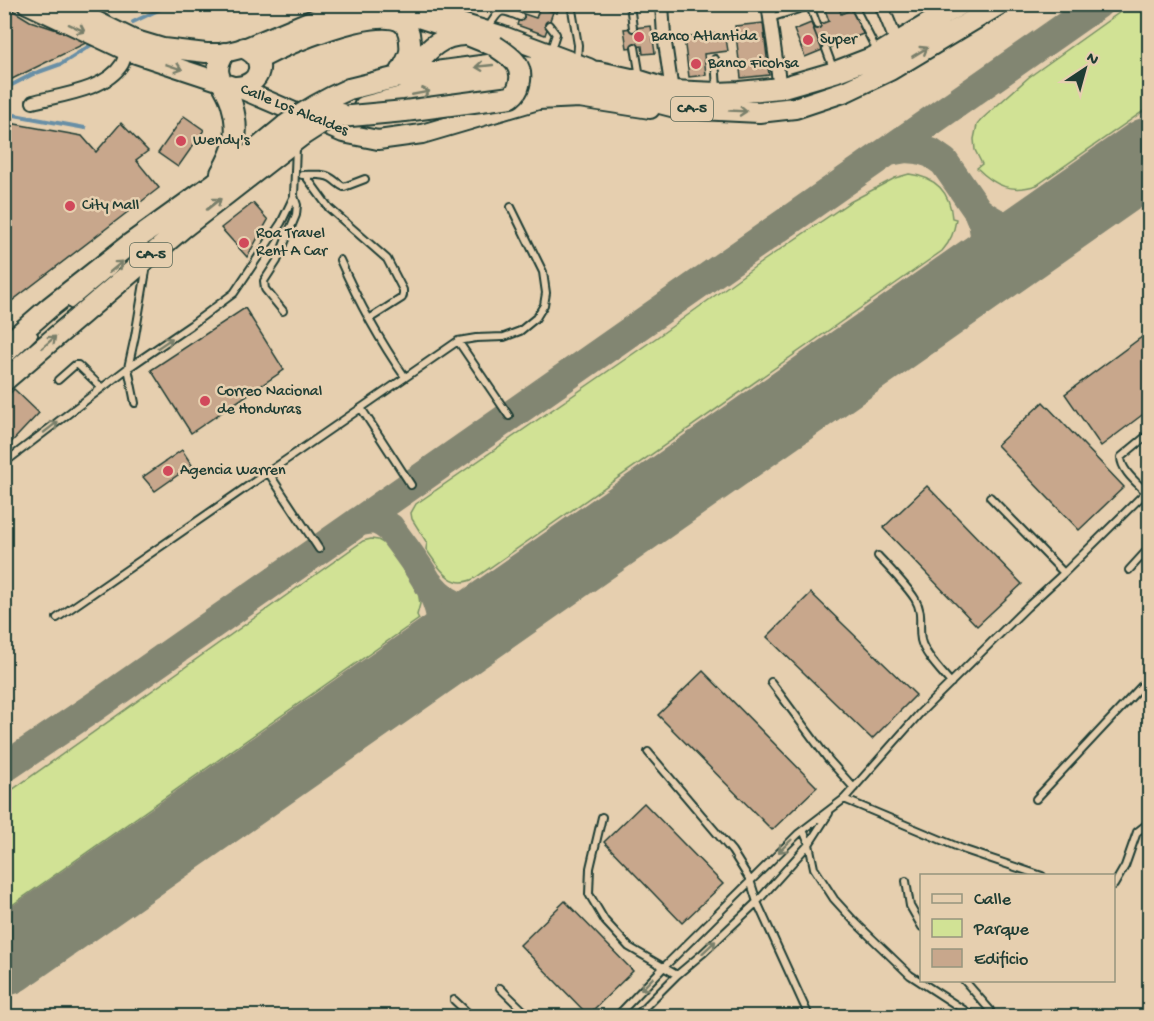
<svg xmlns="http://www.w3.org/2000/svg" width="1154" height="1021" viewBox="0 0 1154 1021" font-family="'Gochi Hand',sans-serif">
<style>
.green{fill:#d1e295;stroke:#789064;stroke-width:1.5}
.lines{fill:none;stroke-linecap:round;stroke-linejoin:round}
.stream{stroke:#678fa6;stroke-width:4}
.taxiway{stroke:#828672;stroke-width:30}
.runway{stroke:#828672;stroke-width:76}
.building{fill:#c8a78c;stroke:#1f3d34;stroke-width:1.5}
.lane-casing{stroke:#1f3d34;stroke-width:10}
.street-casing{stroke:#1f3d34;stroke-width:16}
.secondary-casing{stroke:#1f3d34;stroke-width:22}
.primary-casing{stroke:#1f3d34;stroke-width:24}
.lane{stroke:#e6cfaf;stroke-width:6}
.street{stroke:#e6cfaf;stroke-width:12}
.secondary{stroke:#e6cfaf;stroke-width:18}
.primary{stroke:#e6cfaf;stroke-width:20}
.primary-bridge-casing{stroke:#1f3d34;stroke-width:24;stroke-linecap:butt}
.primary-bridge{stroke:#e6cfaf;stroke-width:20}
.oneway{stroke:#797f6b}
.poi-dot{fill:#d1495b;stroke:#e6cfaf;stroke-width:2}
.labels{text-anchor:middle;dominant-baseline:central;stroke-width:5;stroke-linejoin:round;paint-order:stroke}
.shield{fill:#e6cfaf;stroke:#5b6959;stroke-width:1.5}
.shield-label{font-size:15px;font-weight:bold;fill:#1f3d34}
.poi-label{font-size:16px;fill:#1f3d34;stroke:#e6cfaf;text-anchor:start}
.street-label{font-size:16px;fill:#1f3d34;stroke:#e6cfaf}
</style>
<rect width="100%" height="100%" fill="#e6cfaf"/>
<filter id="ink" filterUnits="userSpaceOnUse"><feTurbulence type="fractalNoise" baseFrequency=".0167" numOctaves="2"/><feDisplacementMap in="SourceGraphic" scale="12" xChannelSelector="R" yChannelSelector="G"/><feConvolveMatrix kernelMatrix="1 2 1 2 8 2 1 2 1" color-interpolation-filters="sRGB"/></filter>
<g filter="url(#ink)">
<!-- green -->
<path class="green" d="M1130 5H1149V107L1037 185C1012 193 996 187 977 168L982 164 975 150 974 139 977 125 982 119 1029 77Z
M909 174C935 177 950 191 952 218L956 219C954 232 951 241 942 251L475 578C451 592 438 566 426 549L427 543 412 519 411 513 416 504 656 338 763 261 850 202 895 178Z
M371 539 378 540 387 545 418 591 420 604 417 615 419 619 5 910V795L363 541Z"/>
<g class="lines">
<!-- stream -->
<path class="stream" d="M133 22 171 4
M4 89 33 74 61 64 94 43
M4 112 9 114 85 128"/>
<!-- taxiway -->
<path class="taxiway" d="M889 151 906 148 918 149 931 153 944 162 978 211 983 223 985 234 980 263 972 279
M978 211C1004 232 1020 232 1052 224
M358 522C373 518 377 518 390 528 410 557 455 606 438 644 435 651 429 657 425 663
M430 585C453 613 474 612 508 605
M4 768 94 707 1098 4
M4 944H12L45 930"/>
<!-- runway -->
<path class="runway" d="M4 958 1150 155"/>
</g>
<!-- building -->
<path class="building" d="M532 4H560L557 13Z
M823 4H838L841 14 853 9 863 34 822 50 813 27 829 21Z
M4 5 30 21 90 41 10 80 4 84Z
M540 7 553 12 545 35 517 25 521 13 536 18Z
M763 23 769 75 741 78 735 26Z
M811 23 822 50 805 57 794 30Z
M651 26 655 53 643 54 642 46 627 48 624 29Z
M725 32 728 51 704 54 706 75 689 77 684 38Z
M184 116 204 130 178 167 158 153Z
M4 122 82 136 96 152 121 123 148 151 136 160 159 188 4 307Z
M253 203 268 220 247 257 221 228Z
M245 308 284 370 191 433 151 370Z
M1150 331V409L1101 446 1065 394Z
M14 389 39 413 5 449 4 400Z
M1043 402 1124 487 1079 530 997 445Z
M182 450 192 465 155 491 143 477Z
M927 486 1022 584 977 626 883 528Z
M811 593 916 695 872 739 767 637Z
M703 671 817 787 772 830 658 715Z
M644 803 723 884 682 923 604 842Z
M565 901 633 971 588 1015 520 945Z"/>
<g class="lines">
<defs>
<path id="lane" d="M571 4 578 45 577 60
M630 4 633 28
M853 4 877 51
M810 6 817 25
M770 18 815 4
M549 25 556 34 550 52
M488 28C500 9 499 8 520 17
M635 47 640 77
M826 49 833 68
M715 59 717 89
M302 175C311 175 323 173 331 178 336 181 339 185 344 187L365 179
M305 175 329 208 387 259 403 290V295L402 298 369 319
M340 260C358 301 379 340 405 377
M71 305 121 263
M283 311 265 289 264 281 277 261 296 215 297 205 294 196
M458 341 509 416
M4 364 34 335
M58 380 75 365H78L102 388
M135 403 128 368 135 336 147 265
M361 408 411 485
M4 463 128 368 191 325 234 293 281 223 294 196 296 147
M268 472 319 549
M1145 491C1136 482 1121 470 1121 457L1150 433
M990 497 1064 573
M878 556C889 568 907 586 915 599 924 614 918 624 921 640 924 654 942 672 951 683
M1129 570 1150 547
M57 618 458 341 476 338 504 337 520 331 536 318 544 305 546 293 543 272 511 207
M771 682 828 759 854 788
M648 752 732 851 750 880 757 902 809 1016
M844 799 965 850 1042 876
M1036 799 1150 677
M602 817 590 868 589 894 605 921 629 947 677 975
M803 830 809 844 814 868 834 899 854 921 910 975 973 1016
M906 881 910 906 922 927
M1114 885 1125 866 1137 832 1150 822
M964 980 990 1010 991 1016
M500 988 529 1016
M454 1000 471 1016
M617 1016 663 968 798 834 844 799 920 713 1027 607 1064 573 1150 488
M636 1016 677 975 702 954 757 902 809 844 829 813"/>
<path id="street" d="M662 4 664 36 672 91
M768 4 780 88
M881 4 897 43
M33 102C61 95 106 90 122 64 124 60 125 55 127 51"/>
<path id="secondary" d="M27 4 127 51 236 87 343 133 378 140 422 134 538 100 579 98 650 109
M62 4 133 39 163 48 206 53H224L244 48 340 8
M445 18 501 35 589 68"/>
<path id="primary" d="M327 14 371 8 403 12 443 25 495 46
M258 59C285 45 375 5 402 22 406 25 408 30 409 34 410 40 411 46 410 52 408 61 402 69 398 77
M406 75C424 56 436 35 465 35
M236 87C262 86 268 58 244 48
M349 89 398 77 496 64 599 72 640 81 672 91 717 93 740 92 780 88 835 72 874 57 961 4
M364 107 417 93 497 83 578 86 644 99 679 108 759 112 795 108 846 91 890 70 1000 4
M221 173C235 149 240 133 232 105 227 84 209 76 224 53
M4 347 50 307 87 278 130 244 215 183 286 125
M4 381 184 227 301 136"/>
</defs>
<!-- lane casing -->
<use href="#lane" class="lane-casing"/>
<!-- street casing -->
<use href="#street" class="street-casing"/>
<!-- secondary casing -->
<use href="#secondary" class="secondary-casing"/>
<!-- primary casing -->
<use href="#primary" class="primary-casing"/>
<!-- lane -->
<use href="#lane" class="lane"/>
<!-- street -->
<use href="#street" class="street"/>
<!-- secondary -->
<use href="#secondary" class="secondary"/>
<!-- primary -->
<use href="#primary" class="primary"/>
<defs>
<path id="primary-bridge" d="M329 118 405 111 511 97C516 93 518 90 519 85 525 65 510 56 495 46
M286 125C306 110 326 99 349 89
M301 136 329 118 341 114"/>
</defs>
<!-- primary-bridge casing -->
<use href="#primary-bridge" class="primary-bridge-casing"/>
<!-- primary-bridge -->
<use href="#primary-bridge" class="primary-bridge"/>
</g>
<!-- one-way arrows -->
<defs><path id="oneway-shaft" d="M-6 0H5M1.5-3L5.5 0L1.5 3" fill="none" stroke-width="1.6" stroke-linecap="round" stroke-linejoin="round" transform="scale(1.5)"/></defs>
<g class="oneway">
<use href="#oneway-shaft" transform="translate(77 28) rotate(25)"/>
<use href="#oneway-shaft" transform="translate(920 52) rotate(-31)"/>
<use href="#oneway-shaft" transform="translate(484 66) rotate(174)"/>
<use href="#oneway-shaft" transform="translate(174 67) rotate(19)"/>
<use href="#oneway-shaft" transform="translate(421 93) rotate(-11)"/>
<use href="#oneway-shaft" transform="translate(738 111) rotate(3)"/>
<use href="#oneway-shaft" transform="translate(214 204) rotate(-38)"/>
<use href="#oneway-shaft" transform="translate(116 267) rotate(-40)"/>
<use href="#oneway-shaft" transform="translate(49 342) rotate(-41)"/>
<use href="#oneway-shaft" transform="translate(165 343) rotate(-34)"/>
<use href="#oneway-shaft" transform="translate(51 427) rotate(-38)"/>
<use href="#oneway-shaft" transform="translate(785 846) rotate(136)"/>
<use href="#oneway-shaft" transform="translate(709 947) rotate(-43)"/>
<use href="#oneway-shaft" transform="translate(647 984) rotate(134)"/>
</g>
</g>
<!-- markers -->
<g class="poi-dot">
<circle cx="639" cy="37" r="6"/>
<circle cx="808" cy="40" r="6"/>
<circle cx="696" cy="64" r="6"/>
<circle cx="181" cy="141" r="6"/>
<circle cx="70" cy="206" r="6"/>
<circle cx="244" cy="243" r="6"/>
<circle cx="205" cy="401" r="6"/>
<circle cx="168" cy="471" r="6"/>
</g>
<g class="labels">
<!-- shield labels -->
<g class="shield">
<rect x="671" y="97" width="42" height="24" rx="4.5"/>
<rect x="130" y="243" width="42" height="24" rx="4.5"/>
</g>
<g class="shield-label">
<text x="692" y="109">CA-5</text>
<text x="151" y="255">CA-5</text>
</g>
<!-- poi labels -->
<g class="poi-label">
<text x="651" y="37">Banco Atlantida</text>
<text x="820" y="40">Super</text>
<text x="708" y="64">Banco Ficohsa</text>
<text x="193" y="141">Wendy's</text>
<text x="82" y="206">City Mall</text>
<text x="256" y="234">Roa Travel<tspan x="256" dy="18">Rent A Car</tspan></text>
<text x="217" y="392">Correo Nacional<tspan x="217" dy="18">de Honduras</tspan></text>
<text x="180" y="471">Agencia Warren</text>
</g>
<!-- street labels -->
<g class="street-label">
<text transform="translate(294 111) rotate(22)">Calle Los Alcaldes</text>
</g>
</g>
<!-- margin -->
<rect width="1154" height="1021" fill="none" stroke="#e6cfaf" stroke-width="24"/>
<rect x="12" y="12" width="1130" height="997" fill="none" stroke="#1f3d34" stroke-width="2" filter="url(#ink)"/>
<!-- legend -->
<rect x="920" y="874" width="195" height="108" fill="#e6cfaf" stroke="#96957e" stroke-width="1.5"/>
<rect x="932" y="894" width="30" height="9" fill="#e6cfaf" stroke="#96957e" stroke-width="1.5"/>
<text x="974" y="904" font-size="18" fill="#1f3d34">Calle</text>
<rect x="932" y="919" width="30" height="18" fill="#d1e295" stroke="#96957e" stroke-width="1.5"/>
<text x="974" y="934" font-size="18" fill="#1f3d34">Parque</text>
<rect x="932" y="949" width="30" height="18" fill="#c8a78c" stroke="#96957e" stroke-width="1.5"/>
<text x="974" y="964" font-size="18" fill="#1f3d34">Edificio</text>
<!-- north arrow -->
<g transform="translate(1085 69) rotate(36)" stroke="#e6cfaf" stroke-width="4.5" paint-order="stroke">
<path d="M0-4.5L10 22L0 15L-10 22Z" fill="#1f3d34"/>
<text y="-9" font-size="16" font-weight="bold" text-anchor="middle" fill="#1f3d34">N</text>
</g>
</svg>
